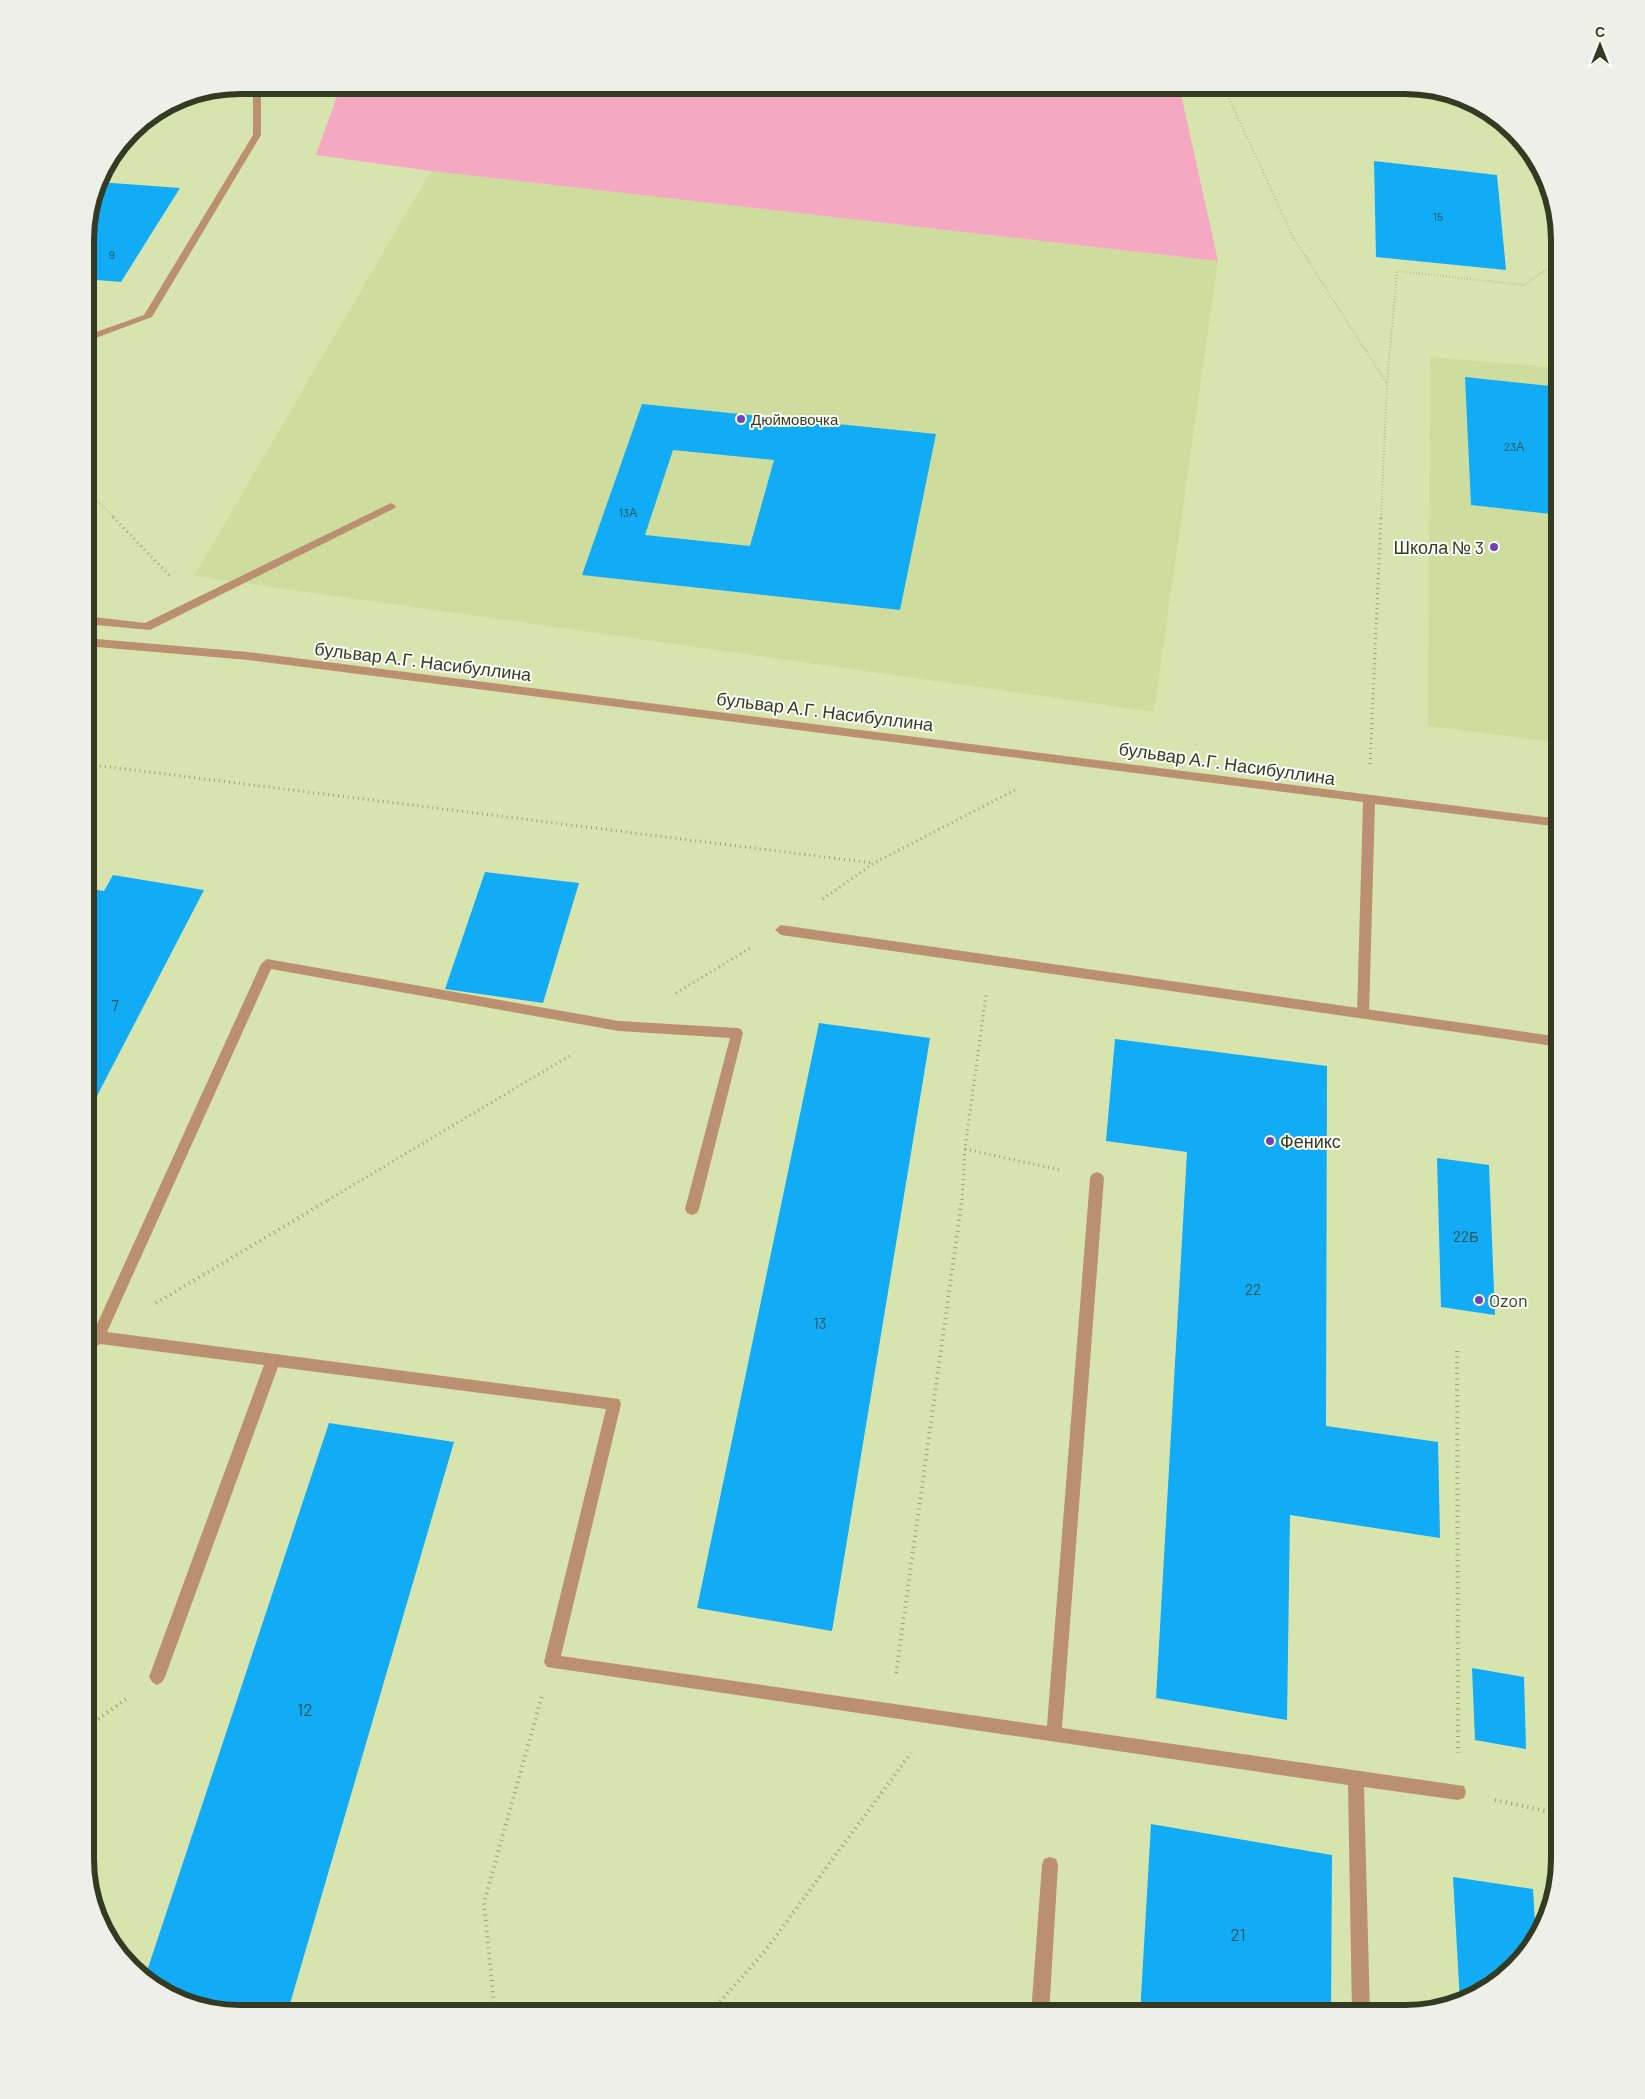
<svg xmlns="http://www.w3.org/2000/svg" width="1645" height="2099" viewBox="0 0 1645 2099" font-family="Barlow,sans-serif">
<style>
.built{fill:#cedc9d}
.green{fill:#f5a8c1}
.building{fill:#11acf5;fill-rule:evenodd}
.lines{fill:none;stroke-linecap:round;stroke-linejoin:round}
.path-far2{stroke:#98a177;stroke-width:2;stroke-dasharray:0.5 2.5;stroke-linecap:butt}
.path-far1{stroke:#98a177;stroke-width:3;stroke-dasharray:1 4;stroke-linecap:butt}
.path{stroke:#98a177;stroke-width:4;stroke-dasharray:1 4.5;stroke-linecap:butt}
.lane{fill:#bb9070;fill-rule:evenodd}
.street{fill:#bb9070;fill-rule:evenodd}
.poi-dot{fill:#7242ba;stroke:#fdfff9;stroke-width:2}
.labels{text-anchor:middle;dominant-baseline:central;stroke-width:4;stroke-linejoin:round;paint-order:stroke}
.far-number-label{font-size:12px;fill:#2c5658}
.far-poi-label{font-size:15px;fill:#353a23;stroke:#fdfff9;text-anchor:start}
.number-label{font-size:15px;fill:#2c5658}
.poi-label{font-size:18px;fill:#353a23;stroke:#fdfff9;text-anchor:start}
.street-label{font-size:18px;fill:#353a23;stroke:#fdfff9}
.near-number-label{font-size:18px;fill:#2c5658}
.rim{fill:none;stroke:#353a23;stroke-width:6}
</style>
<rect width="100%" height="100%" fill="#d8e4ad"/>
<!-- built -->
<path class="built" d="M431 171 1218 261 1154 712 194 576Z
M1430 357 1560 368V743L1428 726Z"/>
<!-- green -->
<path class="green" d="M341 85H1179L1218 261 431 171 316 155Z"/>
<!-- building -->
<path class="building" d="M1374 161 1497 175 1506 270 1376 257Z
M98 182 180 188 121 282 85 279V229Z
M1465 377 1560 387V515L1471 505Z
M642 404 936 434 900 610 582 575ZM673 450 774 460 750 546 645 535Z
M485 872 579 883 543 1003 445 989Z
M113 875 204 890 85 1119V888L104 891Z
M819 1023 930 1038 832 1631 697 1608Z
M1115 1039 1327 1066 1326 1426 1438 1442 1440 1538 1290 1515 1287 1720 1156 1698 1187 1152 1106 1141Z
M1437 1158 1489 1165 1495 1315 1441 1307Z
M329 1423 454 1442 287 2014H239L162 1993 145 1977Z
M1472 1668 1524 1677 1526 1749 1475 1740Z
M1151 1824 1332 1855 1331 2014H1140Z
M1453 1877 1533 1889 1536 1940 1491 1988 1460 2002Z"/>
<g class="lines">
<!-- path-far2 -->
<path class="path-far2" d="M1223 85 1293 237 1387 384
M158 111 188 95
M85 488 114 518
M1381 518 1387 384 1397 271 1524 285 1560 260"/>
<!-- path-far1 -->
<path class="path-far1" d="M113 517 171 577
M85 764 873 863
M1370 764 1381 517
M823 899 874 863 1015 790
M676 993 752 947
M965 1149 1060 1170
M328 1200 571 1055
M962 1200 965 1149 986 995"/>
<!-- path -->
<path class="path" d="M156 1303 330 1199
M1457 1351 1458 1753
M896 1673 962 1199
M85 1729 126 1699
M1495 1800 1560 1814
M495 2014 484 1902 542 1696
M709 2014 765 1951 911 1753"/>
<!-- lane -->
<path class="lane" d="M253 85H261V135L152 317 85 342V336L144 315 253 135Z
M391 503 396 506 395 508 150 630 85 624V616L145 623Z
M781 925 1560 1037V1047L781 935 775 930Z
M267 959 619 1021 737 1028 741 1029 743 1033 699 1209 697 1213 692 1215 687 1213 685 1209 730 1038 619 1031 271 969 107 1332 619 1399 621 1404 561 1656 1047 1726 1090 1178 1092 1174 1097 1172 1102 1174 1104 1178 1062 1728 1464 1786 1466 1792 1464 1798 1458 1800 1364 1787 1370 2014H1352L1348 1785 547 1667 544 1662 606 1409 278 1367 165 1677 162 1682 157 1685 152 1682 149 1677 264 1365 100 1344 85 1354V1339L93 1333 261 964Z
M1050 1857 1056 1859 1058 1865 1049 2014H1031L1042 1865 1044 1859Z"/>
<!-- street -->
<path class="street" d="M85 638 248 652 1560 819V827L1375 804 1369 1014 1367 1018H1359L1357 1014 1363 802 248 660 85 646Z"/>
</g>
<!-- markers -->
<g class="poi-dot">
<circle cx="741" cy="419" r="5"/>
<circle cx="1494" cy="547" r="5"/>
<circle cx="1270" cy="1141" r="5"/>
<circle cx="1479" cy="1300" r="5"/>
</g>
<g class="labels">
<!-- far-number labels -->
<g class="far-number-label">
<text x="1438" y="216">15</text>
<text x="112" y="254">9</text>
<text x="1514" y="446">23А</text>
<text x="628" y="512">13А</text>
</g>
<!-- far-poi labels -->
<g class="far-poi-label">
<text x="751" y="419">Дюймовочка</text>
</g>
<!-- number labels -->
<g class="number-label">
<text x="115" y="1005">7</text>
<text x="1466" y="1236">22Б</text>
<text x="1253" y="1289">22</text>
<text x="820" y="1323">13</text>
</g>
<!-- poi labels -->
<g class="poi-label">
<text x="1484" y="547" text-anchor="end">Школа № 3</text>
<text x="1280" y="1141">Феникс</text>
<text x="1489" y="1300">Ozon</text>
</g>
<!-- street labels -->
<g class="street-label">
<text transform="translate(423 661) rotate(7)">бульвар А.Г. Насибуллина</text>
<text transform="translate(825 711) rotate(7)">бульвар А.Г. Насибуллина</text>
<text transform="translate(1227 763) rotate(8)">бульвар А.Г. Насибуллина</text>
</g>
<!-- near-number labels -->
<g class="near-number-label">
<text x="305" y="1709">12</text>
<text x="1238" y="1934">21</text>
</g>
</g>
<!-- crop -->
<path d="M0 0H1645V2099H0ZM240 94H1405A146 146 0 0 1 1551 240V1859A146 146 0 0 1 1405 2005H240A146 146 0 0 1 94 1859V240A146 146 0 0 1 240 94Z" fill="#edefe8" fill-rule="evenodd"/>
<path class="rim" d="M240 94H1405A146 146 0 0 1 1551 240V1859A146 146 0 0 1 1405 2005H240A146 146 0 0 1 94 1859V240A146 146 0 0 1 240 94Z"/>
<!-- north arrow -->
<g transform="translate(1600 45)" stroke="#fdfff9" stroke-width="4" paint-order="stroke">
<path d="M0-4L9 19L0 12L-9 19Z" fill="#353a23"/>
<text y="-8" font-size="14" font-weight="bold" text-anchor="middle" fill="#353a23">С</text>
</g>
</svg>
